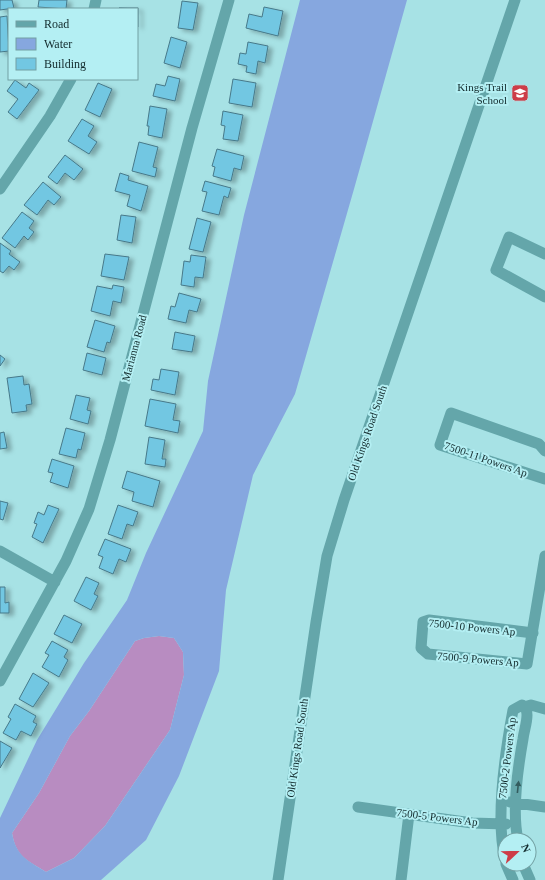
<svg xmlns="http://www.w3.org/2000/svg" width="545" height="880" viewBox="0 0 545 880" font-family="Georgia,serif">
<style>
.forest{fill:#b88cc1}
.water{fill:#86a7df;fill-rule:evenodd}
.building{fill:#72c7e2;stroke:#477989;filter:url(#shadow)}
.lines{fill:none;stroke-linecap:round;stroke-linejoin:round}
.minor{stroke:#64a6aa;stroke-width:11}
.oneway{fill:#335c5e}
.labels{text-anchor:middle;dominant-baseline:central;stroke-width:4;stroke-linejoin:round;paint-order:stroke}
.poi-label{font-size:11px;fill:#122a2c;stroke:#b4eff3;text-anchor:end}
.street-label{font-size:11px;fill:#122a2c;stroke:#b4eff3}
</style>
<defs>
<filter id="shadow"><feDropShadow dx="4.5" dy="2.5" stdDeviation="2" flood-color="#0004"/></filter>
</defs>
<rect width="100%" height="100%" fill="#a7e2e5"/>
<!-- forest -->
<path class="forest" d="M159 636 174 638 183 652 184 675 170 730 105 826 74 858 46 872C27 860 16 857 12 833L39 793 70 736 89 711 135 641 144 638Z"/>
<!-- water -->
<path class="water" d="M300 0H407L354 189 295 394 253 475 226 590 219 671 179 776 146 840 101 880H0V818L37 740 84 663 127 600 146 553 203 431 208 381 244 215ZM159 636 174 638 183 652 184 675 170 730 105 826 74 858 46 872C27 860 16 856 12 833L39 793 70 736 89 711 135 641 144 638Z"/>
<!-- building -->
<path class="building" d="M0 0H12L14 8 0 10Z
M39 0H67L66 9 38 7Z
M182 1 198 3 193 30 178 28Z
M264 7 283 11 278 36 246 28 249 14 262 17Z
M119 8H138V27L137 26V9Z
M7 16 9 51 0 52V17Z
M171 37 187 42 180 68 164 63Z
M248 42 268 46 265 63 258 61 256 74 246 72 247 66 238 64 240 53 246 54Z
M168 76 180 79 175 101 153 96 156 84 165 86Z
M233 79 256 83 252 107 229 103Z
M15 80 26 88 29 83 39 90 17 119 8 112 18 99 7 91Z
M98 83 112 89 100 117 85 110Z
M150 106 167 109 162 138 148 135 149 126H147Z
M223 111 243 115 238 141 223 139 225 126 221 125Z
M82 119 94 126 88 136 97 142 89 154 68 141Z
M139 142 158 147 153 167 157 168 155 177 132 171Z
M217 149 244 156 241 170 234 168 231 181 213 176 215 167 212 166Z
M65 155 83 169 74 180 65 173 57 184 48 177Z
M120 173 129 176 128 180 148 186 141 211 127 206 130 195 115 191Z
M205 181 231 188 228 198 224 196 219 215 202 211 207 192 202 191Z
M43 182 61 197 54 205 48 200 37 215 24 205Z
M22 212 34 221 29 228 34 232 28 240 24 236 15 248 2 238Z
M121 215 136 217 132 243 117 240Z
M197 218 211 222 203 252 189 249Z
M0 243 11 251 9 254 20 262 14 270 9 266 3 273 0 271Z
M105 254 129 257 124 280 101 276Z
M191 255 206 257 203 278 195 277 194 287 181 285 184 261 190 262Z
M113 285 124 287 121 303 113 301 110 316 91 311 97 286 112 289Z
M179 293 201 299 197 312 189 310 186 323 168 319 171 306 175 307Z
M95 320 115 326 110 343 107 342 104 352 87 347Z
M175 332 195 336 192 352 172 349Z
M87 353 106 358 102 375 83 370Z
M0 355 5 359 0 366Z
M161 369 179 372 175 395 151 390 153 379 159 380Z
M23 376 24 385 29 384 32 404 26 405 27 411 12 413 7 378Z
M76 395 90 398 87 410 91 411 88 424 70 419Z
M150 399 176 404 173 420 180 421 178 433 145 426Z
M66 428 85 433 81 450 78 449 76 458 59 454Z
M4 432 7 448 0 449V433Z
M149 437 165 440 162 459H166L165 467 145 464Z
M52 459 74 466 68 488 50 482 53 473 48 472Z
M127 471 160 481 153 507 132 501 134 492 122 488Z
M0 501 8 503 3 520 0 519Z
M48 505 59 509 43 543 32 537 37 524 34 523 38 512 44 515Z
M118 505 138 512 133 526 127 524 122 539 108 534Z
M105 539 131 549 126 562 119 559 113 574 99 568 103 557 98 555Z
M86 577 99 583 94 594 98 596 91 610 74 601Z
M0 587H5V603L9 602V613H0Z
M64 615 82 624 72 643 54 634Z
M52 641 68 650 64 657 68 660 59 677 42 667 49 655 45 653Z
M33 673 49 683 33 707 19 699Z
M15 704 36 716 33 722 37 724 31 736 21 731 16 740 3 733 11 719 8 717Z
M0 741 12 748 0 768Z"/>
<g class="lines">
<!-- minor -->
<path class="minor" d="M94 9 96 0
M0 189 50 116 71 79
M545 254 509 237 496 270 545 297
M545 451 539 444 451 413 440 445 545 479
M0 551 55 582
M533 633 429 620 423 622 421 648 428 654 527 664 545 556
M0 681 66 561 89 509 110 440 192 128 229 0
M524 707 531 705 545 709
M510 802 545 807
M358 807 472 823 506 824
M505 859C495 817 505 753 513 710L522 705C526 707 527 711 527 715 527 723 524 731 523 739 518 767 512 813 518 840
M506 864 513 880
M523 864 530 880
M278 880 316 622 327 556 344 500 515 0
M401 880 409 814"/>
</g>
<!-- one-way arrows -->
<defs><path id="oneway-solid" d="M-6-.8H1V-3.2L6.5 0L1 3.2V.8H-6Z"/></defs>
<use class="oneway" href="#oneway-solid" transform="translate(518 787) rotate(-84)"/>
<!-- icons -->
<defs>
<symbol id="school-square" viewBox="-11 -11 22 22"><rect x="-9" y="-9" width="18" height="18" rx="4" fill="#cd3d48" stroke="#b4eff3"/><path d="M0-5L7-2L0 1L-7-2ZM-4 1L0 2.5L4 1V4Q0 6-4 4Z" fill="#fff"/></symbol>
</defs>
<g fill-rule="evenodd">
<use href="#school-square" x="510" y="83" width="20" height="20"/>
</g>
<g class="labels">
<!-- poi labels -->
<g class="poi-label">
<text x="507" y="87">Kings Trail<tspan x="507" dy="13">School</tspan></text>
</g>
<!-- street labels -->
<g class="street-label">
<text transform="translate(134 348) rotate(-75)">Marianna Road</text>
<text transform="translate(367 433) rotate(-71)">Old Kings Road South</text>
<text transform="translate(486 459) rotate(19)">7500-11 Powers Ap</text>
<text transform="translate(472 627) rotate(6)">7500-10 Powers Ap</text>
<text transform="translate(478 659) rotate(5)">7500-9 Powers Ap</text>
<text transform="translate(297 748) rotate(-82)">Old Kings Road South</text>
<text transform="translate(507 758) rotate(-83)">7500-2 Powers Ap</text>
<text transform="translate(437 817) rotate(7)">7500-5 Powers Ap</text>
</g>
</g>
<!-- legend -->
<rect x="8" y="8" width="130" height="72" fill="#b4eff3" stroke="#73a0a3"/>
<rect x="16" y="21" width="20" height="6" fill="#64a6aa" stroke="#73a0a3"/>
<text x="44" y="28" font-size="12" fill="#122a2c">Road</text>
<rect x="16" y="38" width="20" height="12" fill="#86a7df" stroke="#73a0a3"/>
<text x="44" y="48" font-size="12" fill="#122a2c">Water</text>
<rect x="16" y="58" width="20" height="12" fill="#72c7e2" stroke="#73a0a3"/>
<text x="44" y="68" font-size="12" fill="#122a2c">Building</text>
<!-- north arrow -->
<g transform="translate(517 852) rotate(68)"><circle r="19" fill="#b4eff3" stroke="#73a0a3"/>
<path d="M0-3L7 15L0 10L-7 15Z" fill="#cd3d48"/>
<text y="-6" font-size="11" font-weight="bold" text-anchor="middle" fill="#122a2c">N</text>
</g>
</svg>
